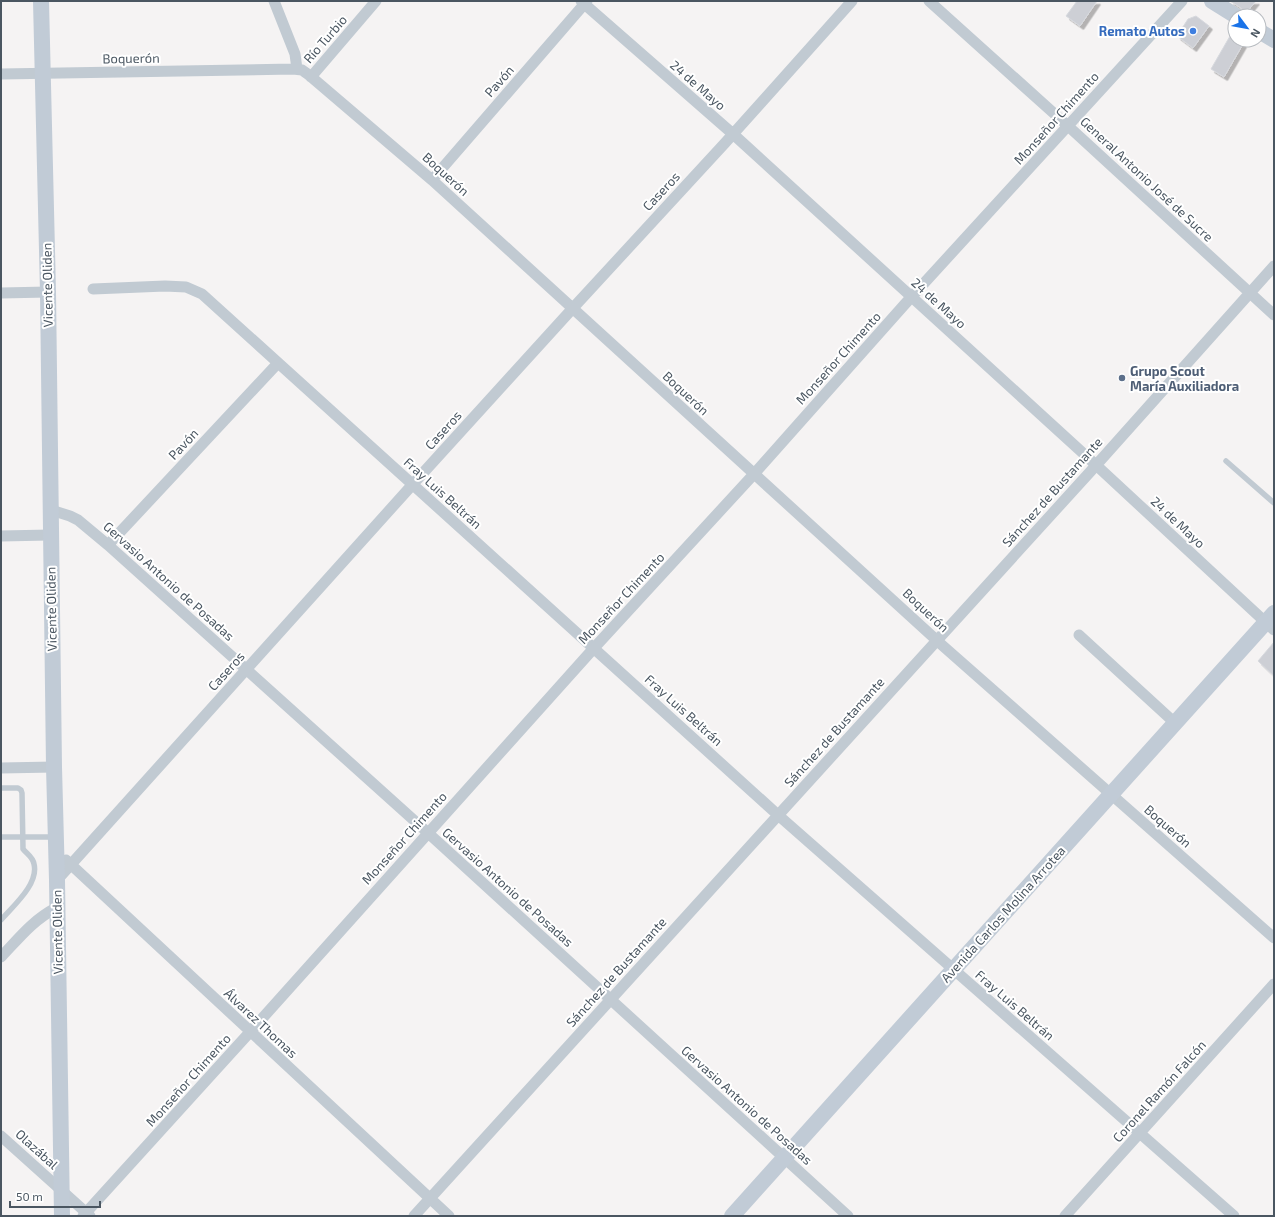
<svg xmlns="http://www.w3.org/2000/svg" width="1275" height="1217" viewBox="0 0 1275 1217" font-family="'Exo 2',sans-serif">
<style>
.building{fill:#cdcfd5;stroke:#d7d9de;filter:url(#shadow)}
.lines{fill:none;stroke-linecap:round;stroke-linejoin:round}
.lane{stroke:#c1cad2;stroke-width:5.5}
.street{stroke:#c1cad2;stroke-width:11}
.secondary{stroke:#c1cbd6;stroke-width:16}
.shop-dot{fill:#3f7fe0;stroke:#fff;stroke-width:1.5}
.service-dot{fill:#5c6f8a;stroke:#fff;stroke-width:1.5}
.labels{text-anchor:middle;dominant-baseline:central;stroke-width:4;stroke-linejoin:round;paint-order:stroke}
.shop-label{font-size:13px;font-weight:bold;fill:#366cbe;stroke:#fff;text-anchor:end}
.street-label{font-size:13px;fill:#4a5661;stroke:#fff}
.service-label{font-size:13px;font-weight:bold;fill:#4e5e75;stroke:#fff;text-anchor:start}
</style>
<defs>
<filter id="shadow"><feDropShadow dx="3.5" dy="3.5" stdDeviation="0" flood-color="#0004"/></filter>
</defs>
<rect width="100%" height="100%" fill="#f5f3f3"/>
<!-- building -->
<path class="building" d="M1077 1H1097L1080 26 1066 16Z
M1230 1H1256L1245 14 1241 8Z
M1196 16 1209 26 1193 48 1177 36 1188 19Z
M1230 36 1243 44 1224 77 1211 69Z
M1274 642V676L1258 661Z"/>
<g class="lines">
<!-- lane -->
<path class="lane" d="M1226 461 1274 503
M1 788H18L21 790 22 793 23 849C27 854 33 857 34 864 39 884 13 906 1 920
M1 837H54"/>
<!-- street -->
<path class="street" d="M274 1 295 54 297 69
M581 1 733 134 1096 465 1274 630
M929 1 1068 126 1274 315
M1 74 293 69 302 70 309 75 432 180 943 646 1274 938
M311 77 376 1
M432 180 587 1
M93 289 165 286 186 287 202 294 778 815 1234 1216
M1 293 48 292
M51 510 70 516 78 520 108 545 427 832 848 1216
M1 536 50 535
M108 545 278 363
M1079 635 1175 723
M1 768 54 767
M66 860 449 1216
M57 880 413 484 573 308 725 143 852 1
M1 957C19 938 33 920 56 908
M1 1136 90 1216
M83 1216 250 1032 594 648 754 474 905 304 1182 1
M414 1216 1090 472 1274 266
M1065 1216 1274 984"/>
<!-- secondary -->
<path class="secondary" d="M41 1 48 292 54 767 57 880 62 1216
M1212 1 1236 16
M1259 31 1274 40
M732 1216 1274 613"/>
</g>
<!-- markers -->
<circle class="shop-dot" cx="1193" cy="31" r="4"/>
<circle class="service-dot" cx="1122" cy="378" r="4"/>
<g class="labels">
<!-- shop labels -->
<g class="shop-label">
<text x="1185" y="31">Remato Autos</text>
</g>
<!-- street labels -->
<g class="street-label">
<text transform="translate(325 39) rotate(-49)">Río Turbio</text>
<text transform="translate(131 58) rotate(-1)">Boquerón</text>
<text transform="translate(499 81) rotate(-49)">Pavón</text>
<text transform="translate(698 85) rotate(41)">24 de Mayo</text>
<text transform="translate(1056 118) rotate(-48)">Monseñor Chimento</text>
<text transform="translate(446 174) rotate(42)">Boquerón</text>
<text transform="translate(1147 179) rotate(43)">General Antonio José de Sucre</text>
<text transform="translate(661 191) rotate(-47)">Caseros</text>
<text transform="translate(47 285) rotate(-91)">Vicente Oliden</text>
<text transform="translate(939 303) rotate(42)">24 de Mayo</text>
<text transform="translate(838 358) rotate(-48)">Monseñor Chimento</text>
<text transform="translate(686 393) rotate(43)">Boquerón</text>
<text transform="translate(443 430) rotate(-48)">Caseros</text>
<text transform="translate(183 444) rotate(-47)">Pavón</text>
<text transform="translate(1052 492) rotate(-48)">Sánchez de Bustamante</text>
<text transform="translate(443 493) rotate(42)">Fray Luis Beltrán</text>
<text transform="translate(1178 522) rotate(43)">24 de Mayo</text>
<text transform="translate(169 581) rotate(42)">Gervasio Antonio de Posadas</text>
<text transform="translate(621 598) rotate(-47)">Monseñor Chimento</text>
<text transform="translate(51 609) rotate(-91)">Vicente Oliden</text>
<text transform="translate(926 610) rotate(43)">Boquerón</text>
<text transform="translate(226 671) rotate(-48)">Caseros</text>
<text transform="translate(684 710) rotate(42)">Fray Luis Beltrán</text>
<text transform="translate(834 732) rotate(-48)">Sánchez de Bustamante</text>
<text transform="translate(1168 826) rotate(41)">Boquerón</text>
<text transform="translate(404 838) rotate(-48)">Monseñor Chimento</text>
<text transform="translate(508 887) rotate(42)">Gervasio Antonio de Posadas</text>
<text transform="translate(1003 914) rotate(-48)">Avenida Carlos Molina Arrotea</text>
<text transform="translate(57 932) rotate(-91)">Vicente Oliden</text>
<text transform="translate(616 972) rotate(-48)">Sánchez de Bustamante</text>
<text transform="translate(1015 1005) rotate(41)">Fray Luis Beltrán</text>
<text transform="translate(261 1023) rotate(43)">Álvarez Thomas</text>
<text transform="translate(188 1080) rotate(-48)">Monseñor Chimento</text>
<text transform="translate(1159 1091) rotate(-48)">Coronel Ramón Falcón</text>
<text transform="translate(747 1105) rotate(42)">Gervasio Antonio de Posadas</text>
<text transform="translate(37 1149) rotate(42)">Olazábal</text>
</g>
<!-- service labels -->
<g class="service-label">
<text x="1130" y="371">Grupo Scout<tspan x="1130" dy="15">María Auxiliadora</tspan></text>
</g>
</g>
<!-- border -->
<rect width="1275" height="1217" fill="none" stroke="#4a5661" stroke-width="4"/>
<!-- north arrow -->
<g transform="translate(1247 28) rotate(122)"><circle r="19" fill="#ffffff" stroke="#b7bbc0"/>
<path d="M0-3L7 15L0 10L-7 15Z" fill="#1a73e8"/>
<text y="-6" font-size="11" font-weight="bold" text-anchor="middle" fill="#4a5661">N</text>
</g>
<!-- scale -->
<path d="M10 1201v6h90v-6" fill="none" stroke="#4a5661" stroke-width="2"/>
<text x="16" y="1201" font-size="12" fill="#4a5661" stroke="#ffffff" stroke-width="3" paint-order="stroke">50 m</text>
</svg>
